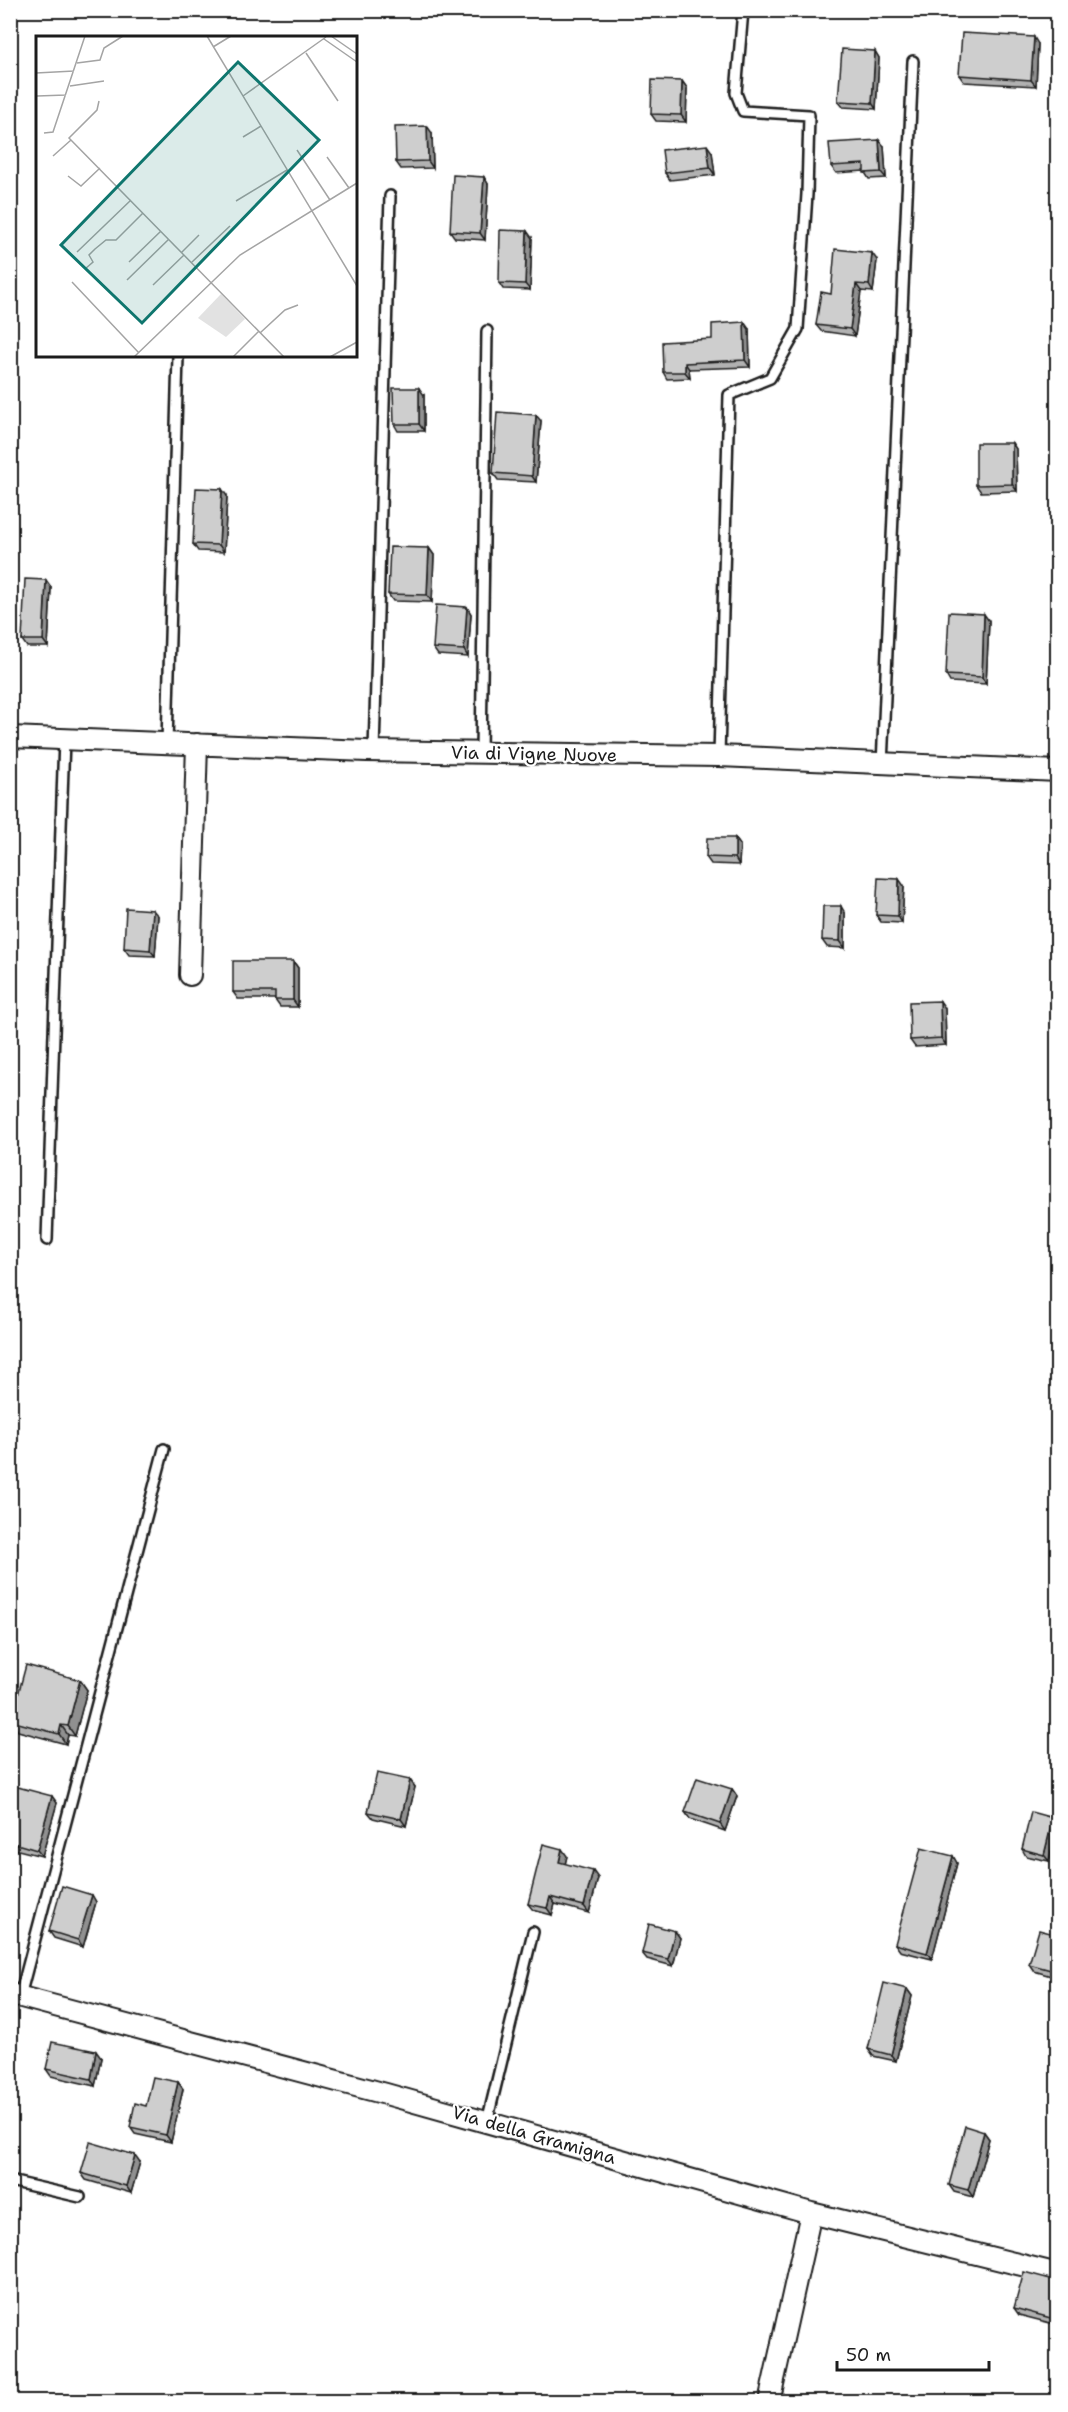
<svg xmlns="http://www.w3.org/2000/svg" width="1068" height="2412" viewBox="0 0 1068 2412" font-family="'Shantell Sans',sans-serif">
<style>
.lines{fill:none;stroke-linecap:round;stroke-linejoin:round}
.service-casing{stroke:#1c1c1c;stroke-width:14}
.minor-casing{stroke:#1c1c1c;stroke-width:24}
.service{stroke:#fff;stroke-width:9}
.minor{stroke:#fff;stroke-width:20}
.wall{fill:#b1b1b1;stroke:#1c1c1c;stroke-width:1.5}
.shaded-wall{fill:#909090;stroke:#1c1c1c;stroke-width:1.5}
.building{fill:#cecece;stroke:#1c1c1c;stroke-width:1.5}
.labels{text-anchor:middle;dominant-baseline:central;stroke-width:4.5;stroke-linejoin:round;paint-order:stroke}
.street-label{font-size:18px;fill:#1c1c1c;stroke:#fff}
.inset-road{fill:none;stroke:#a4a4a4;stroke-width:1.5}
.view{fill:#0f766e;fill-opacity:0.15;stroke:#0f766e;stroke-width:3}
.inset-edge{fill:none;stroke:#1c1c1c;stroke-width:3}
</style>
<rect width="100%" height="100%" fill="#fff"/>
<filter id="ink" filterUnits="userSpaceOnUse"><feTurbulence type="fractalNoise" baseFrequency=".0167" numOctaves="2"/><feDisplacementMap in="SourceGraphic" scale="12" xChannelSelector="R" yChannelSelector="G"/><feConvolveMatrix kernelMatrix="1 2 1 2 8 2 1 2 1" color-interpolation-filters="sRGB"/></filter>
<g filter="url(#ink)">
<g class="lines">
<defs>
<path id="service" d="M167 743 178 356
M374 751 390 196
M481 753 487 331
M719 756 729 395 770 378 798 329 807 194 809 115 743 111 736 93 743 10
M882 765 913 61
M47 1240 64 739
M20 1996 164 1449
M487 2122 533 1932
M10 2181 80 2197"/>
<path id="minor" d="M10 737 367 751 719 756 1058 771
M190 975 197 744
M10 1994 386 2094 811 2213 1058 2274
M769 2402 811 2213"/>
</defs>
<!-- service casing -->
<use href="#service" class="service-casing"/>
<!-- minor casing -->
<use href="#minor" class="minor-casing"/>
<!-- service -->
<use href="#service" class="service"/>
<!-- minor -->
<use href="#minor" class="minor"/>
</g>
<!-- wall -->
<path class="wall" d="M1038 44 1036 86 964 82 959 75Z
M875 51 879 58 876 109 843 107 838 101Z
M682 81 687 88 686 122 656 121 651 114Z
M432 133 433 168 401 169 396 162Z
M884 146 886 178 869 179 864 171 836 173 831 166Z
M712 152 715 175 670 180 665 173Z
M484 177 488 184 485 240 455 238 450 231Z
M532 238 530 290 503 289 499 283Z
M877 260 873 292 861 291 855 336 821 331 816 325 831 294Z
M749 329 750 367 689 369 690 378 667 379 663 372 712 339Z
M424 395V431H398L394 424Z
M541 421 536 482 498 480 493 473Z
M1012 443 1016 449 1017 491 981 492 976 485Z
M227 496 224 552 198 551 193 544Z
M429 548 434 555 432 602 393 601 388 594Z
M51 587 48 647H27L22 640Z
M467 607 471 614 468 657 438 655 433 648Z
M989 621 986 684 950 682 946 675Z
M735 838 740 845 739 865 711 864 706 857Z
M904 886 902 923 881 922 876 915Z
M845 913V948L827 947 822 940Z
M158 916 155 956 129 955 124 948Z
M293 961 298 968V1007H280L275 1000V999H238L233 992Z
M945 1008 946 1045 915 1047 910 1040Z
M80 1680 87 1690 75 1736 68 1735 66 1744 18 1731 11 1721Z
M410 1780 415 1787 406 1826 373 1818 368 1812Z
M10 1785 57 1803 42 1856 10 1848Z
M732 1789 737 1796 725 1831 690 1819 685 1812Z
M1053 1818 1057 1824 1049 1861 1026 1856 1022 1849Z
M567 1856 565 1864 598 1878 589 1913 555 1904 552 1915 533 1910 528 1904Z
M953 1856 957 1863 932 1959 900 1951 895 1944Z
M92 1895 96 1902 83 1947 54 1938 49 1931Z
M675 1931 680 1938 673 1966 647 1959 642 1953Z
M1058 1935V1978L1034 1971 1029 1964Z
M907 1989 912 1996 896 2061 873 2056 868 2049Z
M101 2058 95 2086 51 2076 46 2069Z
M178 2082 183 2089 171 2142 135 2134 130 2127 146 2106Z
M984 2132 989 2139 973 2197 954 2192 949 2185Z
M140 2162 131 2193 86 2180 81 2173Z
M1058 2281V2325L1019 2315 1014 2308Z"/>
<!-- shaded-wall -->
<path class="shaded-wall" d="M1034 37 1038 44 1036 86 1031 80Z
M875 51 879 58 876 109 872 103Z
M682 81 687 88 686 122 681 115Z
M427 126 432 133 433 168 428 161Z
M879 140 884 146 886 178 881 172Z
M707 145 712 152 715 175 710 168Z
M484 177 488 184 485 240 480 233Z
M527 231 532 238 530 290 525 284Z
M872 253 877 260 873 292 869 285Z
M856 284 861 291 855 336 850 329Z
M744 322 749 329 750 367 745 360Z
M685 363 689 369 690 378 685 372Z
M419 388 424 395V431L419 424Z
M536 415 541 421 536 482 532 476Z
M1012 443 1016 449 1017 491 1012 484Z
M222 489 227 496 224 552 219 545Z
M429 548 434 555 432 602 427 595Z
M46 580 51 587 48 647 43 640Z
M467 607 471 614 468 657 464 650Z
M984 614 989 621 986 684 982 677Z
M735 838 740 845 739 865 735 858Z
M899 879 904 886 902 923 898 916Z
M841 906 845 913V948L840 941Z
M153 910 158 916 155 956 150 950Z
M293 961 298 968V1007L293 1000Z
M940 1001 945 1008 946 1045 941 1038Z
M80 1680 87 1690 75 1736 68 1726Z
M61 1725 68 1735 66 1744 59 1734Z
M410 1780 415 1787 406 1826 401 1819Z
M732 1789 737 1796 725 1831 720 1824Z
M52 1796 57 1803 42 1856 37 1850Z
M1053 1818 1057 1824 1049 1861 1044 1855Z
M562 1849 567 1856 564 1869 559 1862Z
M953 1856 957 1863 932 1959 927 1953Z
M593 1871 598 1878 589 1913 584 1906Z
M92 1895 96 1902 83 1947 78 1940Z
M550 1897 555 1904 552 1915 547 1908Z
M10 1910 15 1917 10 1932Z
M675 1931 680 1938 673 1966 668 1959Z
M907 1989 912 1996 896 2061 891 2055Z
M96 2051 101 2058 95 2086 91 2079Z
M178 2082 183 2089 171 2142 166 2135Z
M984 2132 989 2139 973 2197 968 2190Z
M135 2155 140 2162 131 2193 126 2186Z"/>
<!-- building -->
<path class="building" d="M962 33 1034 37 1031 80 959 75Z
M842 49 875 51 872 103 838 101Z
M652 80 682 81 681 115 651 114Z
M427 126 428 161 396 162 395 127Z
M879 140 881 172 864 173V164L831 166 829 143Z
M707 145 710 168 665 173 662 150Z
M453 175 484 177 480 233 450 231Z
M500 230 527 231 525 284 499 283Z
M835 249 872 253 869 285 856 284 850 329 816 325 821 292 831 294Z
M744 322 745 360 685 363V372H663L662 342 712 339V324Z
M393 388H419V424H394Z
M497 412 536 415 532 476 493 473Z
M976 443H1012V484L976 485Z
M196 488 222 489 219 545 193 544Z
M390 547 429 548 427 595 388 594Z
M25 579 46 580 43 640H22Z
M436 605 467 607 464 650 433 648Z
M949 612 984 614 982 677 946 675Z
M707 838H735V858L706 857Z
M878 878 899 879 898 916 876 915Z
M823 906H841L840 941 822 940Z
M126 908 153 910 150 950 124 948Z
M233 961H293V1000H275V992H233Z
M940 1001 941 1038 910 1040 909 1002Z
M26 1665 80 1680 68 1726 61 1725 59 1734 11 1721Z
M377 1773 410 1780 401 1819 368 1812Z
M697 1778 732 1789 720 1824 685 1812Z
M10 1785 52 1796 37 1850 10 1842Z
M1031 1812 1053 1818 1044 1855 1022 1849Z
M543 1844 562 1849 559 1862 593 1871 584 1906 550 1897 547 1908 528 1904Z
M921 1848 953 1856 927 1953 895 1944Z
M62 1886 92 1895 78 1940 49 1931Z
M649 1924 675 1931 668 1959 642 1953Z
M1039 1930 1058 1935V1972L1029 1964Z
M884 1983 907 1989 891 2055 868 2049Z
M52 2042 96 2051 91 2079 46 2069Z
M153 2077 178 2082 166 2135 130 2127 135 2103 146 2106Z
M965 2126 984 2132 968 2190 949 2185Z
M90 2142 135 2155 126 2186 81 2173Z
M1024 2272 1058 2281V2320L1014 2308Z"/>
</g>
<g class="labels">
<!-- street labels -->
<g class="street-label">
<text transform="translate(534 754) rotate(1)">Via di Vigne Nuove</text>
<text transform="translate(534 2135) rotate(16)">Via della Gramigna</text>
</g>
</g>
<!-- overview -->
<g transform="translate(36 36)">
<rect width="321" height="321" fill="#fff"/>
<path d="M185 258 209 283 190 301 162 282Z" fill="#e2e2e2"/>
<path class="inset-road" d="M171 0 321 250M295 0 321 18M288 3 321 26M177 11 195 0M270 17 302 65M41 27 64 24 68 12 87 0M0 37 38 35M34 50 68 45M1 60 30 59M207 60 290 1M63 65 61 74 33 102 248 321M8 97 17 96 49 0M207 101 225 90M261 114 294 164M17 120 35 104M291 121 313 152M32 140 45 150 64 132M200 165 251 134M41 216 95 164M146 216 163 199M93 226 125 195M156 226 194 190M49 233 57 226 53 219 59 213 70 204H80L107 177M91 244 133 203M36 246 103 317M117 249 148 219M224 297 249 274 262 269M98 321 204 219 321 147M197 321 223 295M294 321 321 306"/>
<path class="view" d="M202 26 283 104 106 287 25 209Z"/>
<rect width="321" height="321" class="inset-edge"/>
</g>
<!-- margin -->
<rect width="1068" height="2412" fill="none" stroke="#fff" stroke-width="36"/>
<rect x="18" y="18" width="1032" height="2376" fill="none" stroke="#1c1c1c" stroke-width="2" filter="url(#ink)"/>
<!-- scale -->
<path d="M837 2361v9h152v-9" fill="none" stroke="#1c1c1c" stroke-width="3"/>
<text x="846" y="2361" font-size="18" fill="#1c1c1c" stroke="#ffffff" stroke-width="4.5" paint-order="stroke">50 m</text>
</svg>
